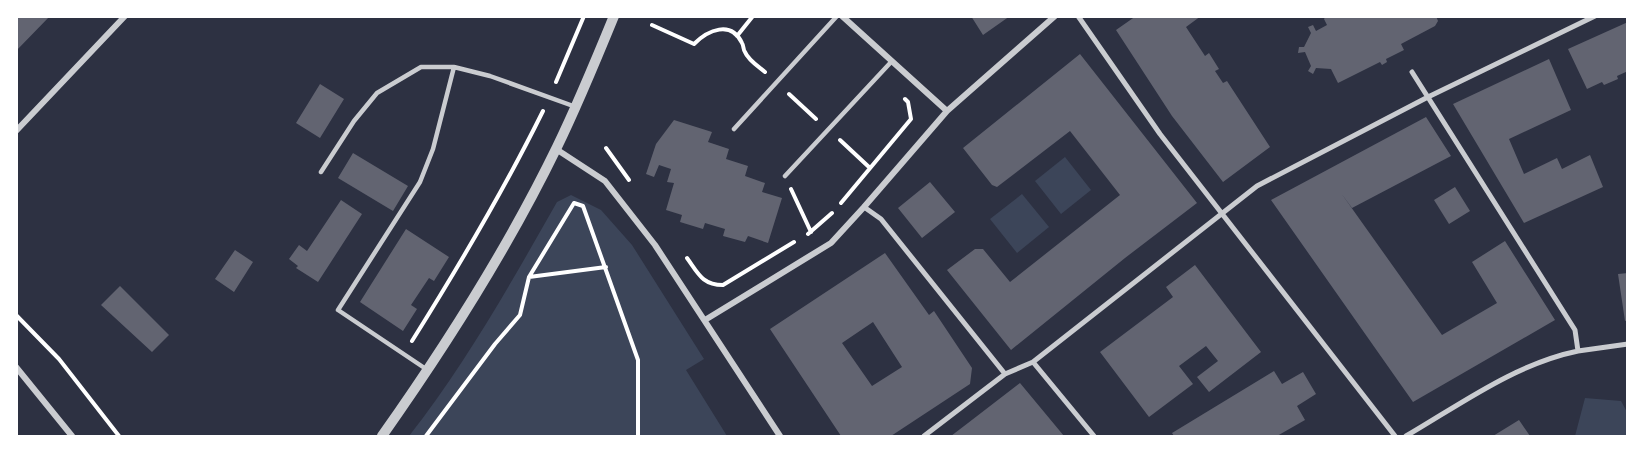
<svg xmlns="http://www.w3.org/2000/svg" width="1644" height="453" viewBox="0 0 1644 453" font-family="Cabin,sans-serif">
<style>
.green{fill:#3c4559}
.building{fill:#626471;fill-rule:evenodd}
.lines{fill:none;stroke-linecap:round;stroke-linejoin:round}
.path{stroke:#fff;stroke-width:4}
.service{stroke:#caccd0;stroke-width:4.5}
.pedestrian{stroke:#caccd0;stroke-width:5}
.minor{stroke:#caccd0;stroke-width:6}
.tertiary{stroke:#caccd0;stroke-width:10}
</style>
<rect width="100%" height="100%" fill="#2d3142"/>
<!-- green -->
<path class="green" d="M1065 157 1091 190 1061 214 1035 181Z
M1022 194 1049 227 1017 253 990 219Z
M571 195 601 210 632 245 704 359 686 370 727 436H409C466 363 511 283 557 202Z
M1585 398 1621 401 1627 412V436H1575Z"/>
<!-- building -->
<path class="building" d="M16 16H50L16 51Z
M971 16H1010L983 35Z
M1136 16H1201L1186 27 1205 56 1209 53 1219 69 1215 71 1223 83 1227 81 1270 147 1223 182 1172 116 1116 30Z
M1326 16H1436L1438 21 1435 26 1401 44 1404 50 1386 59 1387 62 1382 65 1380 62 1338 83 1331 69 1316 68 1313 74 1308 71 1311 66 1305 52 1298 53 1299 47H1304L1311 33 1308 27 1313 25 1316 31 1327 25 1324 19Z
M1628 22V71L1617 76 1618 79 1604 85 1602 82 1587 89 1568 49Z
M1080 54 1197 203 1125 258 1011 350 947 270 975 249H983L1010 282 1120 195 1070 131 997 187 992 185 963 148Z
M1549 59 1571 110 1509 139 1524 174 1557 158 1562 169 1590 155 1603 187 1524 223 1453 104Z
M320 84 344 99 320 138 296 123Z
M1426 117 1451 156 1352 208 1341 193 1442 335 1497 303 1472 262 1505 241 1555 320 1413 402 1271 200Z
M674 120 712 132 708 142 729 149 726 159 748 166 745 176 765 183 762 192 782 198 768 243 748 236 745 242 723 236 725 229 705 223 703 229 680 222 682 215 666 210 674 183 667 182 671 169 659 165 654 177 646 174 656 144Z
M353 153 408 186 393 211 338 178Z
M930 182 955 212 922 238 898 208Z
M1455 187 1470 211 1449 224 1434 200Z
M341 200 362 214 318 282 296 268 298 266 289 259 299 245 307 251Z
M406 229 449 257 434 281 429 278 411 305 417 309 403 331 360 302Z
M235 250 253 262 234 292 215 279Z
M885 253 929 315 934 311 972 368 970 384 891 436H841L770 329ZM873 322 902 367 872 386 842 343Z
M1195 265 1261 352 1209 392 1197 377 1218 361 1206 346 1179 366 1193 384 1149 417 1100 352 1173 297 1166 287Z
M1628 273V320L1625 321 1618 274Z
M120 286 169 335 152 352 101 305Z
M1274 371 1282 384 1303 372 1316 394 1297 406 1305 420 1277 436H1174L1172 433Z
M1020 383 1064 436H951L968 423Z
M1519 420 1530 436H1493Z"/>
<g class="lines">
<!-- path -->
<path class="path" d="M652 25 694 44C708 30 731 20 742 43 744 46 743 50 745 52 748 60 759 67 765 72
M737 36 753 16
M556 82 584 16
M789 94 816 119
M840 140 870 168
M606 148 629 180
M791 189 811 232
M841 203 911 119 908 102 905 99
M808 234 832 213
M687 258C698 273 702 285 723 285L794 242
M529 277 574 203 583 206 638 360V436
M16 315 59 359 119 436
M412 341C459 266 504 190 543 111
M426 436 495 344 520 315 529 277 606 267"/>
<!-- service -->
<path class="service" d="M734 129 837 16
M321 172 354 121 377 93 421 67H454L490 76 576 107
M785 176 892 61
M426 369 338 310 420 182 433 149 454 67"/>
<!-- pedestrian -->
<path class="pedestrian" d="M1078 16 1160 134 1395 436
M1412 72 1575 330 1578 351 1628 344
M864 207 881 219 1005 374
M1033 362 1094 436
M924 436 1005 374 1033 362 1257 186 1428 97 1595 16
M1406 436C1461 404 1515 364 1578 351"/>
<!-- minor -->
<path class="minor" d="M842 16 947 111
M16 131 125 16
M556 149 605 181 655 245 780 436
M705 320 831 243 864 207 947 111 1055 16
M16 367 72 436"/>
<!-- tertiary -->
<path class="tertiary" d="M382 436C447 344 508 248 557 147 578 104 596 60 614 16"/>
</g>
<!-- border -->
<rect width="1644" height="453" fill="none" stroke="#ffffff" stroke-width="36"/>
</svg>
